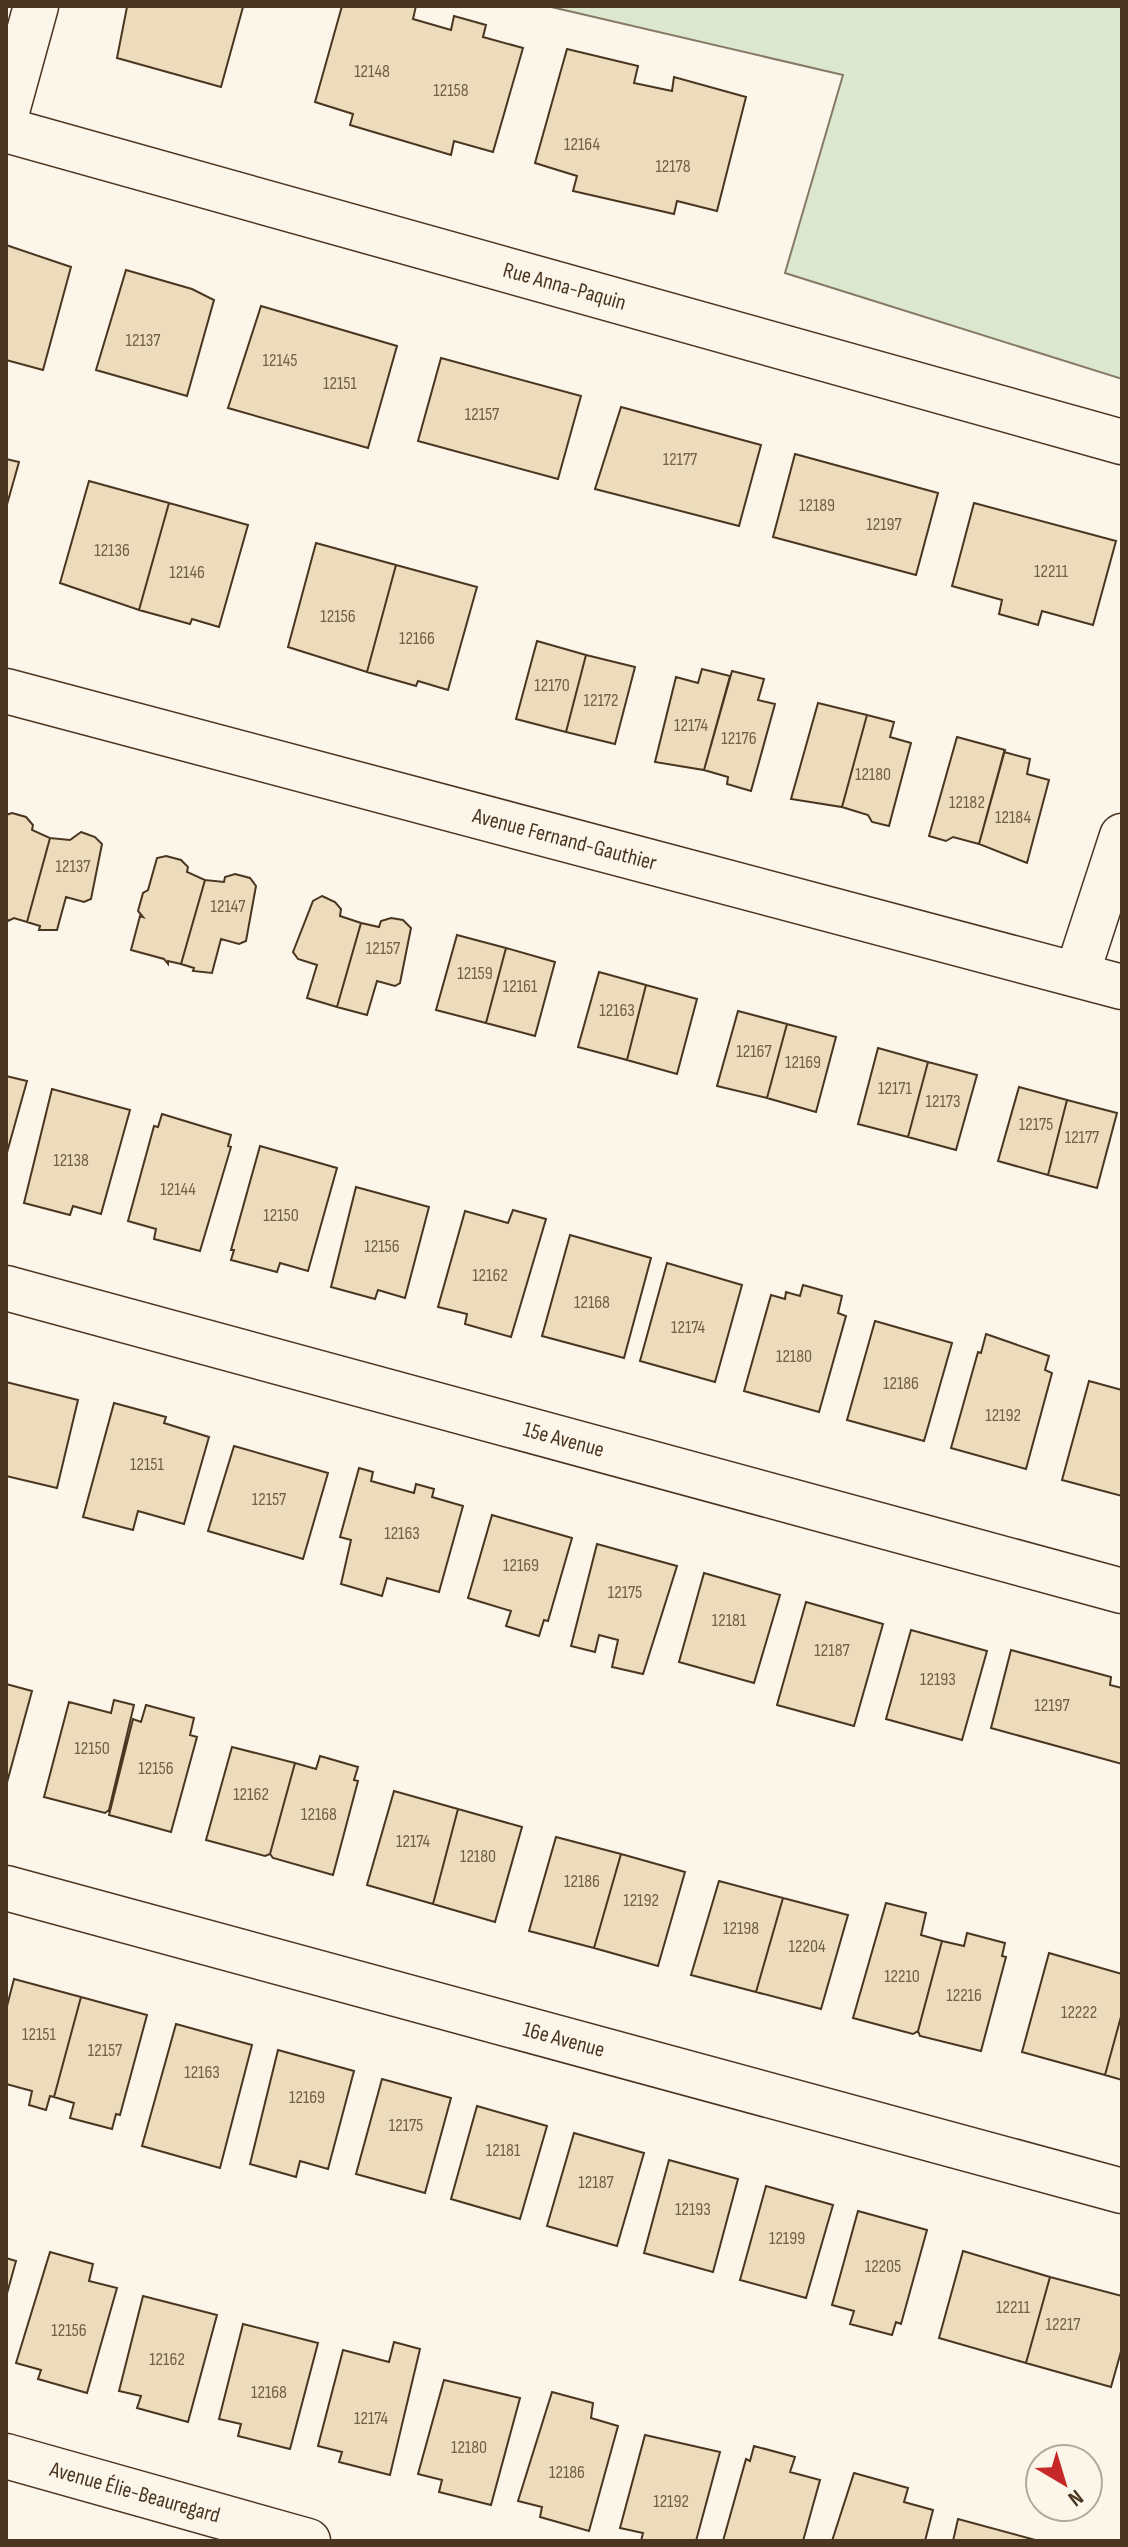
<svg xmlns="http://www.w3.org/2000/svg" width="1128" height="2547" viewBox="0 0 1128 2547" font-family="'Sofia Sans Condensed',sans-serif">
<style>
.green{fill:#dce7d0;stroke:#887966;stroke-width:2}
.building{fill:#ecdcbc;stroke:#4a3520;stroke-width:2}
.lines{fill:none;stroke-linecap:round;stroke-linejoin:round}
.minor-casing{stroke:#4a3520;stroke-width:47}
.minor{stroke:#fbf6e9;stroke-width:44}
.labels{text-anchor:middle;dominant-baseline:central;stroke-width:6;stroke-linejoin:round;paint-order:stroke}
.number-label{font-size:18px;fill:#725f47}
.street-label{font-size:22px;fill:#4a3520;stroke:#fbf6e9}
</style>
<rect width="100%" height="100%" fill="#fbf6e9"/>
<!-- green -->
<path class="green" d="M547 6H1122V379L785 273 843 75Z"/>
<!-- building -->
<path class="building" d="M124 6 243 7 221 87 117 58 127 7Z
M342 6H416L413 19 451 30 454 16 486 25 483 37 523 48 493 152 454 141 451 155 350 125 353 114 315 102Z
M567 49 638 66 634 83 672 91 674 77 746 97 717 211 677 201 674 214 573 191 577 176 535 163Z
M6 245 71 267 43 370 6 360Z
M126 270 192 289 214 300 187 396 96 370Z
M261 306 397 346 368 448 228 408Z
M441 358 581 396 558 479 418 441Z
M621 407 761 445 739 526 595 489Z
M795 454 938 493 916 575 773 537Z
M6 459 19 462 6 508Z
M89 481 169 503 139 610 60 583Z
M169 503 248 525 219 627 192 619 190 624 139 610Z
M974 503 1116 541 1093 625 1042 611 1038 625 999 614 1002 600 952 586Z
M316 543 396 565 367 672 288 647Z
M396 565 477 587 448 690 418 681 416 686 367 672Z
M537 641 586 655 566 732 516 719Z
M586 655 635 667 615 744 566 732Z
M702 669 730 676 704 770 655 762 676 677 698 683Z
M732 671 764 679 758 700 775 704 751 791 727 784 728 777 704 770Z
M818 703 867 715 842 807 791 799Z
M867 715 894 722 890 737 911 743 889 826 872 822 868 815 842 807Z
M957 737 1005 750 979 844 953 837 946 841 929 836Z
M1004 752 1030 759 1027 774 1049 780 1027 863 979 844Z
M12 813 26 817 33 825 32 830 50 838 27 922 14 918 8 921 6 917V815Z
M81 832 95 837 102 844 91 899 84 902 66 897 57 930H39L40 926 27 922 50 838 70 840Z
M166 856 181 860 188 867 187 872 205 880 181 964 168 961V964L164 959 131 950 140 916 143 917 138 911 143 893 148 890 157 858Z
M235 874 250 878 256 886 246 941 239 944 221 939 212 973 193 971 194 968 181 964 205 880 224 882 225 877Z
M322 896 335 902 341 909 340 916 361 923 337 1007 307 998 317 965 298 959 293 952 313 901Z
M391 918 403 920 411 928 400 983 395 986 377 981 367 1015 337 1007 361 923 379 927 381 921Z
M457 935 506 948 486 1023 436 1010Z
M506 948 555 962 535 1036 486 1023Z
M599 972 646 985 627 1060 578 1047Z
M646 985 697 999 677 1074 627 1060Z
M738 1011 787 1024 767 1098 717 1086Z
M787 1024 836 1037 816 1112 767 1098Z
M878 1048 928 1062 908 1137 858 1124Z
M928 1062 977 1075 956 1150 908 1137Z
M6 1076 27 1081 6 1156Z
M1019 1087 1067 1100 1048 1175 998 1161Z
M52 1089 130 1110 101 1214 73 1206 70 1215 24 1203Z
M1067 1100 1117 1113 1097 1188 1048 1175Z
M162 1114 231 1135 228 1146 231 1147 200 1251 154 1239 156 1229 128 1221 154 1126 158 1127Z
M260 1146 337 1168 308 1271 280 1263 277 1272 231 1260 234 1250H231Z
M356 1187 429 1207 405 1298 378 1290 375 1299 331 1287Z
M513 1210 546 1219 511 1337 465 1324 467 1314 438 1307 465 1211 508 1223Z
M570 1235 651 1258 624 1358 542 1336Z
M667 1263 742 1285 715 1382 640 1361Z
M803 1285 842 1296 838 1313 846 1316 819 1412 744 1391 771 1295 785 1299 786 1292 800 1296Z
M875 1321 952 1343 924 1441 847 1420Z
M986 1334 1049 1356 1045 1370 1052 1373 1026 1469 951 1448 978 1352 981 1353Z
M1089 1381 1122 1390V1496L1062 1480Z
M6 1382 78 1400 57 1488 6 1476Z
M114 1403 166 1417 164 1423 209 1437 184 1524 138 1511 133 1530 83 1517Z
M234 1446 328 1473 303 1559 208 1531Z
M359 1468 373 1472 371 1481 414 1493 416 1484 434 1489 432 1497 463 1506 439 1592 387 1578 382 1596 341 1584 351 1540 340 1537Z
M492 1515 572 1538 548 1621 544 1620 539 1636 506 1626 511 1611 468 1598Z
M597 1544 677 1566 643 1674 612 1667 618 1640 599 1635 595 1652 571 1646Z
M704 1573 780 1595 754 1683 679 1662Z
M806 1602 883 1624 854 1726 777 1705Z
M911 1630 987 1651 962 1740 886 1719Z
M1011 1650 1111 1677 1110 1685 1122 1688V1764L991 1728Z
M6 1684 32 1691 6 1786Z
M114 1700 134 1705 109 1810 105 1813 44 1797 69 1702 111 1713Z
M146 1705 194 1718 190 1735 197 1737 171 1832 109 1815 133 1719 141 1722Z
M232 1747 295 1763 270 1854 265 1856 206 1840Z
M320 1756 358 1767 354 1780 358 1781 333 1875 273 1858 270 1854 295 1763 316 1769Z
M394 1791 458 1809 433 1904 367 1885Z
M458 1809 522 1827 495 1922 433 1904Z
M556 1837 621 1854 594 1948 529 1931Z
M621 1854 685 1872 658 1966 594 1948Z
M719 1881 783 1898 756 1992 691 1975Z
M783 1898 848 1915 821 2009 756 1992Z
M886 1903 926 1913 921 1935 942 1941 918 2031 913 2034 853 2018Z
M967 1933 1005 1943 1002 1956 1006 1957 981 2051 920 2036 918 2031 942 1941 964 1946Z
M1049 1953 1122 1974V2013L1105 2075 1022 2052Z
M14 1979 81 1997 54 2097 50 2096 46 2110 29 2105 32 2091 6 2084V2010Z
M81 1997 147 2015 120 2115 116 2114 112 2129 70 2118 74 2103 54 2097Z
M1122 2013V2080L1105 2075Z
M176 2024 252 2045 220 2168 142 2146Z
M278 2050 354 2071 328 2169 300 2161 296 2177 250 2164Z
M382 2079 451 2098 425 2193 356 2174Z
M477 2106 547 2126 520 2219 451 2199Z
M574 2133 644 2153 617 2246 547 2226Z
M669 2160 738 2179 713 2272 644 2253Z
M766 2186 833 2205 806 2298 740 2280Z
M858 2211 927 2230 901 2324 896 2322 892 2335 850 2324 854 2311 832 2305Z
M963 2251 1050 2277 1026 2363 939 2338Z
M50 2252 93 2264 89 2281 117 2288 87 2393 38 2379 41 2370 16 2363Z
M6 2258 16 2261 6 2297Z
M1050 2277 1122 2296V2348L1111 2387 1026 2363Z
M143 2296 217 2315 188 2422 137 2408 141 2396 119 2391Z
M243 2324 318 2343 290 2449 238 2436 241 2424 219 2419Z
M394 2342 420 2349 390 2475 339 2462 342 2452 318 2446 343 2350 389 2362Z
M444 2380 520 2398 491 2505 439 2492 442 2480 418 2474Z
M552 2392 593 2403 591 2418 618 2426 589 2531 540 2517 542 2507 518 2501Z
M645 2435 720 2452 696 2541H641L643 2533 620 2528Z
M754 2446 795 2457 790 2472 820 2480 803 2541H723L746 2459 750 2461Z
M854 2473 908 2488 904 2502 933 2510 925 2541H832Z
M958 2519 1039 2541H953Z"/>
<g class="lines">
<defs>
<g id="minor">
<path d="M6 115 36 6"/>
<path id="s1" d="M6 130 1122 442"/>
<path id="s2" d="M6 691 1122 987"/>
<path d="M1077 974 1122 836"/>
<path id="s3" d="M6 1288 1122 1591"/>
<path id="s4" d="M6 1888 1122 2191"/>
<path id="s5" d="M6 2456 308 2541"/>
</g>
</defs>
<!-- minor casing -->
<use href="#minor" class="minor-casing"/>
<!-- minor -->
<use href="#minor" class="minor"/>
</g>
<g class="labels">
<!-- number labels -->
<g class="number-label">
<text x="372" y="71">12148</text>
<text x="451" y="90">12158</text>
<text x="582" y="144">12164</text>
<text x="673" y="166">12178</text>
<text x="143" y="340">12137</text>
<text x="280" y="360">12145</text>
<text x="340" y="383">12151</text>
<text x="482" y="414">12157</text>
<text x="680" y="459">12177</text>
<text x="817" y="505">12189</text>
<text x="884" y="524">12197</text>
<text x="112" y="550">12136</text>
<text x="1051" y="571">12211</text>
<text x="187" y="572">12146</text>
<text x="338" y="616">12156</text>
<text x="417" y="638">12166</text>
<text x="552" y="685">12170</text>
<text x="601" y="700">12172</text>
<text x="691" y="725">12174</text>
<text x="739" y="738">12176</text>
<text x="873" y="774">12180</text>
<text x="967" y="802">12182</text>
<text x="1013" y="817">12184</text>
<text x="73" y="866">12137</text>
<text x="228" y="906">12147</text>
<text x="383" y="948">12157</text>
<text x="475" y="973">12159</text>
<text x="520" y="986">12161</text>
<text x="617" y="1010">12163</text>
<text x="754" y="1051">12167</text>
<text x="803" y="1062">12169</text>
<text x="895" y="1088">12171</text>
<text x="943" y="1101">12173</text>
<text x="1036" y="1124">12175</text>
<text x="1082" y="1137">12177</text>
<text x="71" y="1160">12138</text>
<text x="178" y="1189">12144</text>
<text x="281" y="1215">12150</text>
<text x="382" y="1246">12156</text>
<text x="490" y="1275">12162</text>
<text x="592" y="1302">12168</text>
<text x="688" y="1327">12174</text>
<text x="794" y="1356">12180</text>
<text x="901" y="1383">12186</text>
<text x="1003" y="1415">12192</text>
<text x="147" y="1464">12151</text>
<text x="269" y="1499">12157</text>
<text x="402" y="1533">12163</text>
<text x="521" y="1565">12169</text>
<text x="625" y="1592">12175</text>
<text x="729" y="1620">12181</text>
<text x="832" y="1650">12187</text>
<text x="938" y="1679">12193</text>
<text x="1052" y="1705">12197</text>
<text x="92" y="1748">12150</text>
<text x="156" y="1768">12156</text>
<text x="251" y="1794">12162</text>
<text x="319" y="1814">12168</text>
<text x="413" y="1841">12174</text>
<text x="478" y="1856">12180</text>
<text x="582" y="1881">12186</text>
<text x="641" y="1900">12192</text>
<text x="741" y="1928">12198</text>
<text x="807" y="1946">12204</text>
<text x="902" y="1976">12210</text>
<text x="964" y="1995">12216</text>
<text x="1079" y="2012">12222</text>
<text x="39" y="2034">12151</text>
<text x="105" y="2050">12157</text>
<text x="202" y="2072">12163</text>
<text x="307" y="2097">12169</text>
<text x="406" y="2125">12175</text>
<text x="503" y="2150">12181</text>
<text x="596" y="2182">12187</text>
<text x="693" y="2209">12193</text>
<text x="787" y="2238">12199</text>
<text x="883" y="2266">12205</text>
<text x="1013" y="2307">12211</text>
<text x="1063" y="2324">12217</text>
<text x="69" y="2330">12156</text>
<text x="167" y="2359">12162</text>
<text x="269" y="2392">12168</text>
<text x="371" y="2418">12174</text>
<text x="469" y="2447">12180</text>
<text x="567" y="2472">12186</text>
<text x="671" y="2501">12192</text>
</g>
<!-- street labels -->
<g class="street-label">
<text stroke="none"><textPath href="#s1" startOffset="580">Rue Anna-Paquin</textPath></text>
<text stroke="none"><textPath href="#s2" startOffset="578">Avenue Fernand-Gauthier</textPath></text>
<text stroke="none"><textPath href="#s3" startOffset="578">15e Avenue</textPath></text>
<text stroke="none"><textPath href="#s4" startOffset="578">16e Avenue</textPath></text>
<text stroke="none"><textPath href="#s5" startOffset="134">Avenue Élie-Beauregard</textPath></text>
</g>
</g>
<!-- border -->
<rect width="1128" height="2547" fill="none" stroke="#4a3520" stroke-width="16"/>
<!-- north arrow -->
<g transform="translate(1064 2483) rotate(142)"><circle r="38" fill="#fbf6e9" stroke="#b4a999" stroke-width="2"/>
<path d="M0-6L14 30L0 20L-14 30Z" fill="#c62828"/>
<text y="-12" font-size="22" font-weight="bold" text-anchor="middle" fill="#4a3520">N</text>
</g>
</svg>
